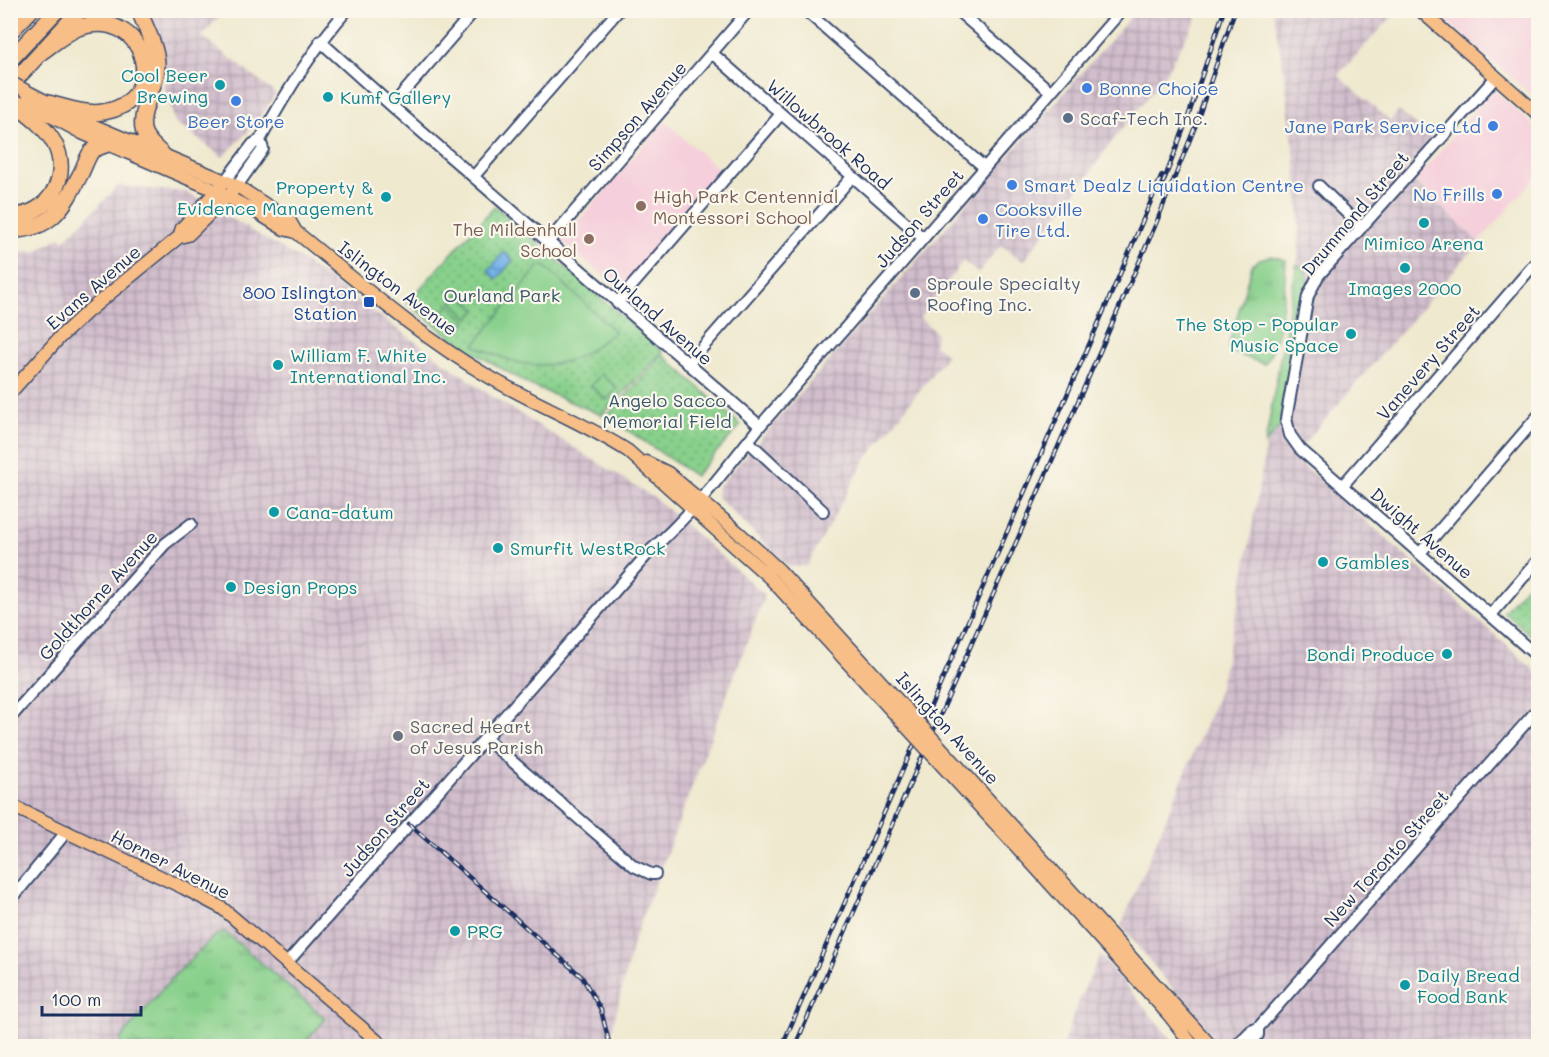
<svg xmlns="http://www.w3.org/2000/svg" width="1549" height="1057" viewBox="0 0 1549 1057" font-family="Mali,sans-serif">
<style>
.built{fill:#f5cfdb}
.industrial{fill:url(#industrial-grid)}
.grass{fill:url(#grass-tufts);stroke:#528074;stroke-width:1.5}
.park{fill:url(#park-dots);stroke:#528074;stroke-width:1.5}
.garden{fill:#88d08b;stroke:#528074;stroke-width:1.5}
.water{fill:url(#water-ripples);stroke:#4871a2;stroke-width:1.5}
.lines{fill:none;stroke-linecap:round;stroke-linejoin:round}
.minor-casing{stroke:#3b4b6f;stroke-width:14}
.major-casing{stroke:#3b4b6f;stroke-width:15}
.highway-casing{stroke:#3b4b6f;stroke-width:18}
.minor{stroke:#fff;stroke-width:10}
.major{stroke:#f7be87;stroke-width:12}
.highway{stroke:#f7be87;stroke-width:15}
.rail-casing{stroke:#1b2f5e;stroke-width:4.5}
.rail{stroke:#fbf7ec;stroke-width:2;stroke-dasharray:7;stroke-linecap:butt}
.major-bridge-casing{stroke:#3b4b6f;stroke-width:15;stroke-linecap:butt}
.major-bridge{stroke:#f7be87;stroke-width:12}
.culture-dot{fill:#0f9aa8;stroke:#fbf7ec;stroke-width:2}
.shop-dot{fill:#3f7fe0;stroke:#fbf7ec;stroke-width:2}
.service-dot{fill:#5c6f8a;stroke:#fbf7ec;stroke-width:2}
.education-dot{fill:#8d6e63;stroke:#fbf7ec;stroke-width:2}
.transit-dot{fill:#1a4fb4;stroke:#fbf7ec;stroke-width:2}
.worship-dot{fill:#6b7280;stroke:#fbf7ec;stroke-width:2}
.labels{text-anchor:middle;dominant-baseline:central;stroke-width:4.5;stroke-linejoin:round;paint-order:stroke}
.culture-label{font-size:18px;fill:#0d838f;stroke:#fbf7ec;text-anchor:start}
.shop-label{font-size:18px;fill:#366cbe;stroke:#fbf7ec;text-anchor:start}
.street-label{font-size:18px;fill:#1b2f5e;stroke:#fbf7ec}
.service-label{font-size:18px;fill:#4e5e75;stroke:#fbf7ec;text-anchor:start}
.education-label{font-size:18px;fill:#785e54;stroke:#fbf7ec;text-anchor:start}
.transit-label{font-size:18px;fill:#164399;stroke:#fbf7ec;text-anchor:end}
.park-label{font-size:18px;fill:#365769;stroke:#fbf7ec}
.worship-label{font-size:18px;fill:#5b616d;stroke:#fbf7ec;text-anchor:start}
</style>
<defs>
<pattern id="industrial-grid" width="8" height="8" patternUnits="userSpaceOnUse" patternTransform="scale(1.5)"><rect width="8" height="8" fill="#d1bdcc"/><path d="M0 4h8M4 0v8" fill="none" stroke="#a99aa9"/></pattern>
<pattern id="grass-tufts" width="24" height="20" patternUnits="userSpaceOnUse" patternTransform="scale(1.5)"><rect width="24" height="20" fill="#88d08b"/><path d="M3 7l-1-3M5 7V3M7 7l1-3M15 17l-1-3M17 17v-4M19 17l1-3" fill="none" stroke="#6ea975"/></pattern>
<pattern id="park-dots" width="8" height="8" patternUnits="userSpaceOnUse" patternTransform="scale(1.5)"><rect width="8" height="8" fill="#88d08b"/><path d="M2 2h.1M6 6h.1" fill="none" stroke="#6ea975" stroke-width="1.8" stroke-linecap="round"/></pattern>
<pattern id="water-ripples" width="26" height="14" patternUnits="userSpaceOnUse" patternTransform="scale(1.5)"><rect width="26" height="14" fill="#74b3e7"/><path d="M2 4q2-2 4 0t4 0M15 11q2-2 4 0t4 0" fill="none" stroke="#5e92be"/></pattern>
</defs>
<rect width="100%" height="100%" fill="#fbf7ec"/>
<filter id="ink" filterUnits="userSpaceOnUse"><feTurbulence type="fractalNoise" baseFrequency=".0167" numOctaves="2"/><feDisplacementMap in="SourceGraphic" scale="12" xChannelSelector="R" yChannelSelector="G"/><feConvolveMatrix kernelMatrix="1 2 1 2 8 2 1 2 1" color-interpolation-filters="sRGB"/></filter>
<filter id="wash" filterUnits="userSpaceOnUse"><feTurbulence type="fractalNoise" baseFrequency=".008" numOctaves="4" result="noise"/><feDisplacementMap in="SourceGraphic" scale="24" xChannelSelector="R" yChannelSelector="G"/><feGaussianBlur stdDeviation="1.35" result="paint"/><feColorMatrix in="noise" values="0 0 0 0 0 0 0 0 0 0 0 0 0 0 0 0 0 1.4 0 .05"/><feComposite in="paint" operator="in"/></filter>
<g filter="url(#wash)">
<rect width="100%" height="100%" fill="#efe9cf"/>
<!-- built -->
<path class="built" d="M1435 11H1538V101Z
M1494 90 1538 129V175L1479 242 1415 181 1491 91Z
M665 121 720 171 621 290 561 241Z"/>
<!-- industrial -->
<path class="industrial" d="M149 11H224L202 36 276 94 255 124 223 157 175 122 164 84 167 80Z
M1136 11H1201L1162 79 1106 149 1091 172 1023 261 1001 245 978 273 963 261 920 318 936 333 934 345 947 355 864 462 807 566 789 567 717 497V488Z
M1273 11H1397L1338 75 1390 121 1399 111 1431 138 1404 172 1479 242 1309 438 1300 449 1296 459 1538 673V1046H1220L1121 926 1218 694 1241 593 1298 257 1299 212 1296 168 1284 73Z
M118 186 186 192 300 259 490 395 656 499 765 595 634 939 608 1046H11L10 250 35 252 60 237 64 241Z
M1100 955 1177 1046H1062L1080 998Z"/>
<!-- grass -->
<path class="grass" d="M1271 256 1286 260C1284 290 1283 340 1264 364L1232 352 1228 348 1252 265 1260 259Z
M1297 264C1310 273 1311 280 1305 294L1282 406 1280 426 1265 444Z
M225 932 326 1019 301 1046H122L120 1040 126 1032 171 979 216 935Z"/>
<!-- park -->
<path class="park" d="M495 206 663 352 602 415 530 385 461 345 407 303Z
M663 355 741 425 695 476 607 416Z
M1538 571V635L1535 639 1504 612Z"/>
<!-- garden -->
<path class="garden" d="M540 265 546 267 615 332C603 340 590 352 576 358 538 373 508 362 474 345Z
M459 294 477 310 469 318 452 302Z
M449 305 467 321 460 329 442 313Z
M601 374 617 388 607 400 591 386Z"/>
<!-- water -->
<path class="water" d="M504 252 513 260 497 279 488 271Z"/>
</g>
<g filter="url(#ink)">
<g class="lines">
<defs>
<path id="minor" d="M805 10 985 168
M957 10 1051 92
M320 41 392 106 760 426
M713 54 923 238
M1496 77 1318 276 1308 296 1286 419 1290 435 1300 449 1538 657
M392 106 475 10
M474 176 619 10
M225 181 253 144 260 140C285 94 312 50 347 10
M237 186 261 152 263 149 260 140
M1319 186 1361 227
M548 242 749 10
M617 303 781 114
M688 364 852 177
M748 441 823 511
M1343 485 1538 260
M1420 553 1538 416
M1491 615 1538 560
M10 718 165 544 191 524
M485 738 634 866 651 874H655
M10 901 67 831
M286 964 652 549C693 513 726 469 760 426L1122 10
M1236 1046 1251 1031 1258 1028 1538 709
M1247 1046 1258 1035V1028"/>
<path id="major" d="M1420 10 1538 114
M26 91 92 125 237 186 289 220 296 232C358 282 418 335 486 375 532 403 583 422 628 451L770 578
M10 94 82 133 208 187 253 210 284 229 296 232
M179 237 188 235 232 192
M10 393 60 337 87 312 179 237 182 228 220 187
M646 462 668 473 738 532 780 571
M10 805 184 888 222 908 383 1046
M1036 852 1211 1046
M1026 857 1169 1015 1193 1046"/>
<path id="highway" d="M139 10C145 27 156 45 157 63 158 86 135 116 145 135 149 143 158 150 164 156
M10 32 31 10
M43 51C54 43 66 33 78 28 146 4 172 101 103 112 86 115 65 107 48 103
M10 60 57 10
M10 86 80 10
M10 100C25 113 43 124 53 141 73 174 50 217 10 216
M10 230C52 231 64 206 81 173 84 167 87 158 91 152 95 148 102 146 108 144"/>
</defs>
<!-- minor casing -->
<use href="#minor" class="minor-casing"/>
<!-- major casing -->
<use href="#major" class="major-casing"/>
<!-- highway casing -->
<use href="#highway" class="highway-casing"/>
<!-- minor -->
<use href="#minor" class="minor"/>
<!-- major -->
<use href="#major" class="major"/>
<!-- highway -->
<use href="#highway" class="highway"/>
<defs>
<path id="rail" d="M1163 183 1186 123 1224 10
M409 824 582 977 601 1010 610 1046
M782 1046 1123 267 1162 175
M795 1046 1155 226 1195 127 1235 10"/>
</defs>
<!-- rail casing -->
<use href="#rail" class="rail-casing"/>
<!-- rail -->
<use href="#rail" class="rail"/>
<defs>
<path id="major-bridge" d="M10 82 26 91
M780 571 1036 852
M770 578 1026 857"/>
</defs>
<!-- major-bridge casing -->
<use href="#major-bridge" class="major-bridge-casing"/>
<!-- major-bridge -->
<use href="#major-bridge" class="major-bridge"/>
</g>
</g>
<!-- markers -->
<g class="culture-dot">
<circle cx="220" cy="85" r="6"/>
<circle cx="328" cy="97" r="6"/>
<circle cx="386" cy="197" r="6"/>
<circle cx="1424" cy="223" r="6"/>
<circle cx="1405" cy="268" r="6"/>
<circle cx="1351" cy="334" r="6"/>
<circle cx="278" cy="365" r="6"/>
<circle cx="274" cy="512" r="6"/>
<circle cx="498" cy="548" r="6"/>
<circle cx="1323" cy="562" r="6"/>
<circle cx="231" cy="587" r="6"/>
<circle cx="1447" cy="654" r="6"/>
<circle cx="455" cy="931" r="6"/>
<circle cx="1405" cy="985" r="6"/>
</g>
<g class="shop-dot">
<circle cx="1087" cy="88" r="6"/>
<circle cx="236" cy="101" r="6"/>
<circle cx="1493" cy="126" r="6"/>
<circle cx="1012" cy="185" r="6"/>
<circle cx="1497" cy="194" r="6"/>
<circle cx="983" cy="219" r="6"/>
</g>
<g class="service-dot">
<circle cx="1068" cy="118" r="6"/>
<circle cx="915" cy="293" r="6"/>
</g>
<g class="education-dot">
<circle cx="641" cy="206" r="6"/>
<circle cx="589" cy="239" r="6"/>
</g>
<rect class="transit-dot" x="363" y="296" width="12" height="12" rx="3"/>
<circle class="worship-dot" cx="398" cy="736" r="6"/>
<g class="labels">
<!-- culture labels -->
<g class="culture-label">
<text x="208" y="75" text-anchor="end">Cool Beer<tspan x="208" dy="21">Brewing</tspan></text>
<text x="340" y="97">Kumf Gallery</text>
<text x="374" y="187" text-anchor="end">Property &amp;<tspan x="374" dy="21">Evidence Management</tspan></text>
<text x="1424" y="243" text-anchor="middle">Mimico Arena</text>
<text x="1405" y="288" text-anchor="middle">Images 2000</text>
<text x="1339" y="324" text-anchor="end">The Stop - Popular<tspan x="1339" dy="21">Music Space</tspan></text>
<text x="290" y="355">William F. White<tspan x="290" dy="21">International Inc.</tspan></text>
<text x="286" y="512">Cana-datum</text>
<text x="510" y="548">Smurfit WestRock</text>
<text x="1335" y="562">Gambles</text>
<text x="243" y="587">Design Props</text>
<text x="1435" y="654" text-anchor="end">Bondi Produce</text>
<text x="467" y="931">PRG</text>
<text x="1417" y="975">Daily Bread<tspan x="1417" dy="21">Food Bank</tspan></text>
</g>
<!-- shop labels -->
<g class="shop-label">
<text x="1099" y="88">Bonne Choice</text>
<text x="236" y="121" text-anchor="middle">Beer Store</text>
<text x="1481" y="126" text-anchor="end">Jane Park Service Ltd</text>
<text x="1024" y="185">Smart Dealz Liquidation Centre</text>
<text x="1485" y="194" text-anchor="end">No Frills</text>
<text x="995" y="209">Cooksville<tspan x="995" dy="21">Tire Ltd.</tspan></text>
</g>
<!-- street labels -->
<g class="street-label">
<text transform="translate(637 116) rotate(-49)">Simpson Avenue</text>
<text transform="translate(829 134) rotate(41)">Willowbrook Road</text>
<text transform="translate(1355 213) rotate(-50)">Drummond Street</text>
<text transform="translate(919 218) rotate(-49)">Judson Street</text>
<text transform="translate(93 287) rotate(-41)">Evans Avenue</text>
<text transform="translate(398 288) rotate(37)">Islington Avenue</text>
<text transform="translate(658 316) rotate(41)">Ourland Avenue</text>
<text transform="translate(1428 362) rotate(-49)">Vanevery Street</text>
<text transform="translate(1422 533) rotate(41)">Dwight Avenue</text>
<text transform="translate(98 595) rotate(-48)">Goldthorne Avenue</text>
<text transform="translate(948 728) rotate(48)">Islington Avenue</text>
<text transform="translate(385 827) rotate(-49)">Judson Street</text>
<text transform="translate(1386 858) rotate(-48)">New Toronto Street</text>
<text transform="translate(171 864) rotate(27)">Horner Avenue</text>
</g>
<!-- service labels -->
<g class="service-label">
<text x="1080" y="118">Scaf-Tech Inc.</text>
<text x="927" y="283">Sproule Specialty<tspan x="927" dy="21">Roofing Inc.</tspan></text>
</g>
<!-- education labels -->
<g class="education-label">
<text x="653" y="196">High Park Centennial<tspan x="653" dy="21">Montessori School</tspan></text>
<text x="577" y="229" text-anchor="end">The Mildenhall<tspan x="577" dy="21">School</tspan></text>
</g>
<!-- transit labels -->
<g class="transit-label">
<text x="357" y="292">800 Islington<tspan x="357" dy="21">Station</tspan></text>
</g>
<!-- park labels -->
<g class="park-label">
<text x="502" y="295">Ourland Park</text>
<text x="667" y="400">Angelo Sacco<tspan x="667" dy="21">Memorial Field</tspan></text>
</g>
<!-- worship labels -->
<g class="worship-label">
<text x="410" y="726">Sacred Heart<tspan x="410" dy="21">of Jesus Parish</tspan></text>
</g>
</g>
<!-- margin -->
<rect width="1549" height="1057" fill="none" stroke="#fbf7ec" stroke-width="36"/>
<!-- scale -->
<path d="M42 1006v9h99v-9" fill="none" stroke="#1b2f5e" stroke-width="3"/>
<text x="51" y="1006" font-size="18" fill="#1b2f5e" stroke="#fbf7ec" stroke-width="4.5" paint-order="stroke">100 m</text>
</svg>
